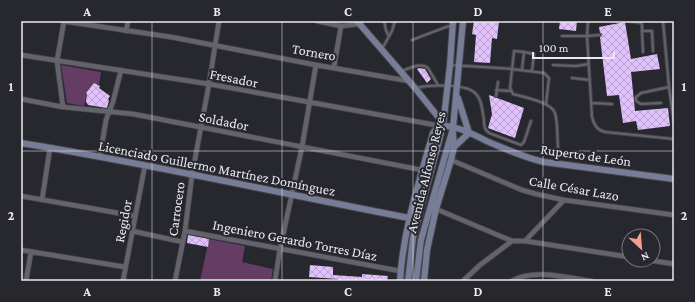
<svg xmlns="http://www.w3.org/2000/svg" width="695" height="302" viewBox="0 0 695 302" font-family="'Crimson Pro',serif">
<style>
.park{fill:#653d64}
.building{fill:url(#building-cross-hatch)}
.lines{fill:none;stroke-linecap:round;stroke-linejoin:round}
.lane-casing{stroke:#44444a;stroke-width:4}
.street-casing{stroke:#44444a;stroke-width:6}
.secondary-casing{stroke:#44444a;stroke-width:8}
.lane{stroke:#64636c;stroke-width:2}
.street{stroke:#64636c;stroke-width:4.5}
.secondary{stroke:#777d97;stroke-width:6}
.grid{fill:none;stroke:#eaeaef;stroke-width:1;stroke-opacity:0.55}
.labels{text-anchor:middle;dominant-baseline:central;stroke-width:4;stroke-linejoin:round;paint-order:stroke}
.street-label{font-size:14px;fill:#eaeaef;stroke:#27272e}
.neatline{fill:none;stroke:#eaeaef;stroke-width:1.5}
.grid-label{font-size:13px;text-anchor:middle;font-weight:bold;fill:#eaeaef}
</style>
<defs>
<pattern id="building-cross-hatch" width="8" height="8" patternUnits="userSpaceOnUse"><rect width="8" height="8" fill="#e0c1fc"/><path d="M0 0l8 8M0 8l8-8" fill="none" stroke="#baa2cf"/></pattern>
</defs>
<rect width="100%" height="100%" fill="#27272e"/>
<!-- park -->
<path class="park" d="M61 65 101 72 99 85 94 83 86 93 87 94 84 106 67 103Z
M209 239 245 246 242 262 273 269 271 281H200Z"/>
<!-- building -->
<path class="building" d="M474 21H499L497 39 492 38 490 63 474 62 476 35 472 34Z
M560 21H577L576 31 559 29Z
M625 22 631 59 657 54 660 69 631 72 635 111 668 108 670 126 638 130 636 121 623 123 619 95 607 96 600 37 602 34 600 33 599 27Z
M419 68 425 69 431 79 427 83 417 69Z
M94 83 100 86 99 88 110 96 108 99 109 100 107 108 88 105 86 102 87 94 86 93Z
M489 95 524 108 515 138 488 128 492 114Z
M188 235 209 239 208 247 187 243Z
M310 265 333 267V275L362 277V274L388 276 387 281H338V279L309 277Z"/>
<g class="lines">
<defs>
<path id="lane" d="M384 21 386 30 389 37
M588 21 587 36 592 117C594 125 597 130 605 132L674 139
M628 21 641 23 642 25V31H652L653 51
M663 21 669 87 674 124
M642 31 643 52
M562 36H587L600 35
M412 40 446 27 451 26
M382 49 392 31 395 21
M524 52 514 51 510 88 513 94C523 97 551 102 555 113 558 123 557 137 558 147
M451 65 512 69 544 73 549 78 546 104
M553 65 576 66 589 64
M522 70 524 52 534 54 532 71
M402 71C410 68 421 62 428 68L438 85
M572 78 590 80
M416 88C430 85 467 83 476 94 481 99 482 107 483 114 485 122 482 128 489 133L521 145 524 142 531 121
M496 90 510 91
M496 96 498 82
M592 103 612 104
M661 103 641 104 636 101V97L641 93 669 87"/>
<path id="street" d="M62 21 171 37 316 65 409 81
M317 21 341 26 360 24
M126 31 128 21
M21 55 209 84 441 126
M334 67 341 26
M21 99 63 107 133 114 422 170
M63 107 57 61 64 21
M100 156 106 120 113 102 121 70
M451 160 522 190 536 194 564 200 674 215
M21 196 135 216
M42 200 50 148
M436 209 512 241H525L629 257
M132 231 183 242
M185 231 400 271
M525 241 564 200
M21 250 125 267
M648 260 674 264
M26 281 31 252
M123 281 145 165
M175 281 185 231 192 175 209 84 219 21
M275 281 280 249 302 147 316 65
M463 281 480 265 512 241
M512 281C533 268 568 278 591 281"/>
<path id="secondary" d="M357 21 415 88 443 123
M458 98 469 133
M21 143C151 164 279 193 409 218
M454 147 469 133
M400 281C403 230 419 182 433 133 435 130 439 127 443 126 457 125 478 137 491 143 508 150 526 158 544 162L674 179
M408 281 413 238 443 126 450 65 453 21
M416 281 421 240 453 128 463 21
M424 281 427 250 436 209 451 160 454 147 453 133"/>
</defs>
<!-- lane casing -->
<use href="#lane" class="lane-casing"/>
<!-- street casing -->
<use href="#street" class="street-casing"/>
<!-- secondary casing -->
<use href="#secondary" class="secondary-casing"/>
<!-- lane -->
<use href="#lane" class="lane"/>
<!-- street -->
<use href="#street" class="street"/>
<!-- secondary -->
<use href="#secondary" class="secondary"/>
</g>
<!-- grid -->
<path class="grid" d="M152 21V281M282 21V281M413 21V281M543 21V281M21 151H674"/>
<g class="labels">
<!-- street labels -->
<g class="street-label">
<text transform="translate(314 52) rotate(10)">Tornero</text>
<text transform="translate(234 78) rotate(11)">Fresador</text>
<text transform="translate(224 121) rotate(11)">Soldador</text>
<text transform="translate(586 155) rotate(8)">Ruperto de León</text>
<text transform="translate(217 168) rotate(11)">Licenciado Guillermo Martínez Domínguez</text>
<text transform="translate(426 172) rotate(-76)">Avenida Alfonso Reyes</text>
<text transform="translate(574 188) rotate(10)">Calle César Lazo</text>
<text transform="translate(176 209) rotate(-82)">Carrocero</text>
<text transform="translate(123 221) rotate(-79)">Regidor</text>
<text transform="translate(295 240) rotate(11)">Ingeniero Gerardo Torres Díaz</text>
</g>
</g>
<!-- border -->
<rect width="695" height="302" fill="none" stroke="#27272e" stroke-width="44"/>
<!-- north arrow -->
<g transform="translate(641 248) rotate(154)"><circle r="19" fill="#27272e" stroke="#75757b"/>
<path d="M0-3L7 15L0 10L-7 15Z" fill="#f59c94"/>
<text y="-6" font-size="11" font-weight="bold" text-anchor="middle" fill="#eaeaef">N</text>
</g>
<!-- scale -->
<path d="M533 52v6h81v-6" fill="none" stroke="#eaeaef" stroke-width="2"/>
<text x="539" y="52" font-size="12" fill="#eaeaef" stroke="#27272e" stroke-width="3" paint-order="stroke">100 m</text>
<rect x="22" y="22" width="651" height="258" class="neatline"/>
<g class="grid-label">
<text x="87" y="16">A</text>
<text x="217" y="16">B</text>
<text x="348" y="16">C</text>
<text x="478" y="16">D</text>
<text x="608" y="16">E</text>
<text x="11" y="91">1</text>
<text x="684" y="91">1</text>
<text x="11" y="220">2</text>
<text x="684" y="220">2</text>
<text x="87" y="296">A</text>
<text x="217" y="296">B</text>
<text x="348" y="296">C</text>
<text x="478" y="296">D</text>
<text x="608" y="296">E</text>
</g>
</svg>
